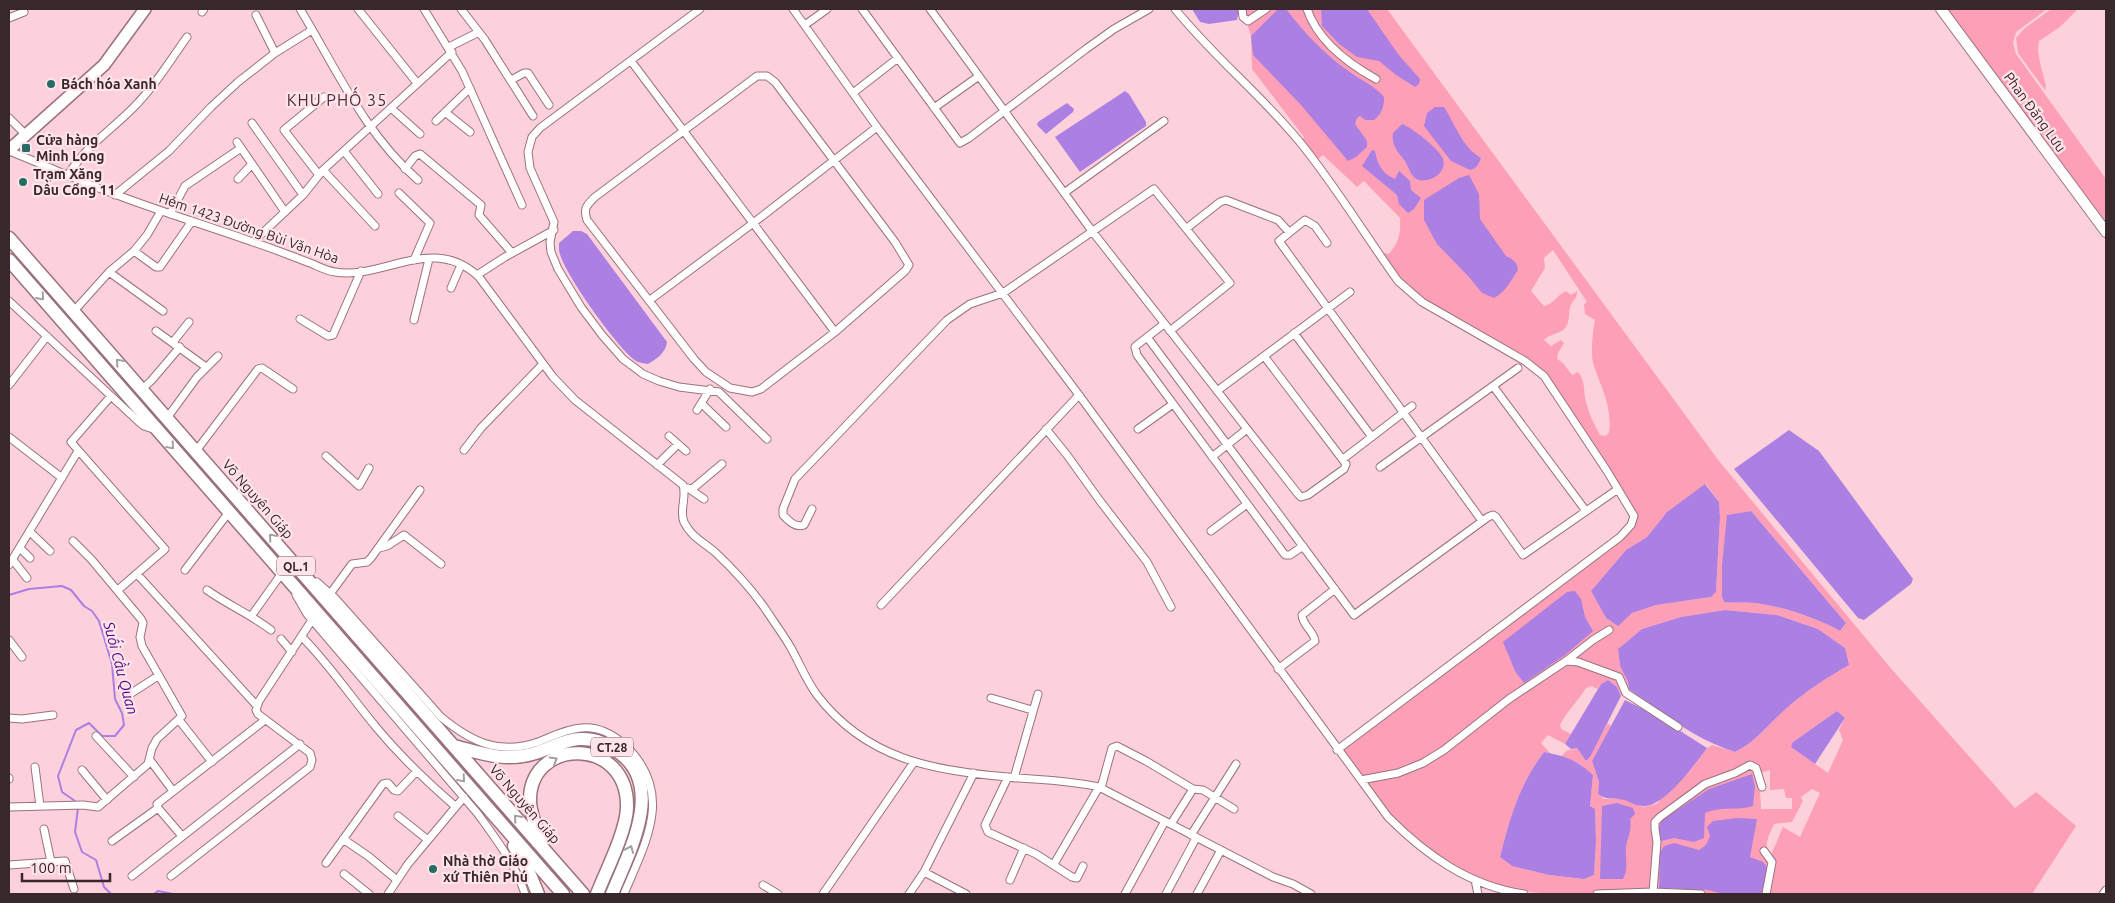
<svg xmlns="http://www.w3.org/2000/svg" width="2115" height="903" viewBox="0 0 2115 903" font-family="Ubuntu,sans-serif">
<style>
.green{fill:#fd9fb7;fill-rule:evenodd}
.water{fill:#ac7fe3}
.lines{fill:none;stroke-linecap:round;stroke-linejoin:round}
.stream{stroke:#ac7fe3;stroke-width:2}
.street-casing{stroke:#9a727b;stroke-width:9}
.secondary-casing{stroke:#9a727b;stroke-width:12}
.primary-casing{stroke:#9a727b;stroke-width:14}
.highway-casing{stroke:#9a727b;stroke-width:15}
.street{stroke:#fff;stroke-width:7}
.secondary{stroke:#fff;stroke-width:10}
.primary{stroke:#fff;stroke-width:11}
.highway{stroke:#fff;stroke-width:12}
.oneway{stroke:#a59ea0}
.poi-dot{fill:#266e65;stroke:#ffe4e9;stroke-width:2}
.labels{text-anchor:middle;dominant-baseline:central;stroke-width:4.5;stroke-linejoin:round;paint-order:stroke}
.shield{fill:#ffe4e9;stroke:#746064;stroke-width:1}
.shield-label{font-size:12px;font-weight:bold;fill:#38272b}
.poi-label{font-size:14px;font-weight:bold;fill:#38272b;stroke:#ffe4e9;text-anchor:start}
.street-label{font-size:14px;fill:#38272b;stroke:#ffe4e9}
.water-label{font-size:15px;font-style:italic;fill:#510886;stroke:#ffe4e9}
.quarter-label{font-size:16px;letter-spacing:1px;fill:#4e2c35;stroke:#ffe4e9}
</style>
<rect width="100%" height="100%" fill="#fdd1db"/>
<!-- green -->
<path class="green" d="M1244 9H1387L1719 461 1888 665 2015 808 2036 792 2076 826 2032 894H1713L1655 890 1659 841 1657 823 1701 789 1753 767 1760 788 1761 809H1792V798H1786L1784 789 1770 790V770L1760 773 1756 765 1753 763 1699 785 1659 815 1654 821 1655 842 1651 890C1620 890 1588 895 1557 894 1492 893 1433 865 1390 817 1372 796 1357 772 1340 750L1621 538C1631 529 1639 522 1634 509L1546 375 1527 359 1423 300 1410 291 1399 279 1379 252 1389 254C1399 242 1401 233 1400 218L1364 181 1357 187 1323 155 1316 161 1301 141 1304 137 1252 69 1251 36 1245 16ZM1553 250 1587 302 1584 304 1585 314 1595 320C1593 329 1590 356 1594 366 1602 390 1612 406 1609 433L1605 436 1600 435C1594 424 1589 414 1586 402 1583 391 1586 381 1578 372L1572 375 1563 363 1557 359 1558 353 1564 343 1561 340 1551 346 1544 340C1552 332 1562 335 1567 325 1570 319 1568 311 1571 305 1573 300 1577 299 1577 291L1571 295 1566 291C1557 295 1555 303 1544 306L1531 291 1545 268 1544 258ZM1706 484 1719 502 1720 517 1716 592 1711 597 1656 605 1632 613 1617 625 1606 618 1591 591 1626 550 1647 537 1667 512ZM1751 511 1846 623 1840 631C1814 617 1784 607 1755 603 1745 602 1734 603 1724 602L1722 597V564L1728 515ZM1725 610 1777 615 1818 629 1845 648 1848 665C1827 678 1806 691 1788 707 1770 722 1756 742 1735 752L1712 745 1707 748 1690 771 1656 804 1643 807 1622 799H1604L1598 794 1599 782 1592 761 1611 726 1608 723 1586 761 1577 748 1566 751 1562 756 1580 764 1593 775 1590 806 1595 810 1596 842 1594 875 1584 879 1549 875 1512 866 1500 857C1510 818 1519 785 1544 752L1550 753 1541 743 1548 735 1565 744 1571 734 1561 729 1560 725C1567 711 1578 701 1586 688L1592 686 1597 689 1601 684 1608 680 1617 687 1621 696 1629 689 1628 682 1620 666 1618 649 1642 629 1681 617ZM1609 628 1610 632C1583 647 1557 668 1532 687L1528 689 1526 686 1592 638ZM1837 711 1845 718 1839 730 1843 740 1828 773 1791 747 1792 743ZM1812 789 1820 793 1800 837 1783 827 1771 855C1762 845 1770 834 1774 824L1792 822 1803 801 1801 797Z
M1946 9H2047L2016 32 2013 43 2016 54 2106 179V226Z
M2051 9H2078L2060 27 2039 41 2038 51 2040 63 2046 86 2045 90 2018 53 2016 38 2025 28Z"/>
<!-- water -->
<path class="water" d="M1192 9H1239L1237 20 1209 24 1200 22Z
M1278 9H1286C1304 32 1323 53 1347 70 1360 80 1374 85 1384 97 1384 108 1382 113 1374 120H1365L1360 116 1357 118 1355 124 1367 141V147L1356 157 1348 161 1301 105 1253 55 1251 36Z
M1321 9H1367L1398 54 1420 79 1419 84 1415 87 1396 75 1379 61 1357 57 1339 44 1322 26Z
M1125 91 1129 94 1146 122V126L1080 172 1055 137Z
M1067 103 1074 109 1073 112 1046 134 1037 125 1038 122Z
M1435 107H1444C1455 124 1462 147 1481 158 1478 165 1477 168 1470 170L1451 161 1424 126 1427 113Z
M1402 124C1411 127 1441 150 1443 159 1448 174 1426 186 1415 178 1410 174 1408 166 1405 161 1398 152 1391 145 1393 133Z
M1372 150 1375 151C1377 163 1382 174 1395 179L1399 171 1410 181 1411 190 1421 198 1414 209 1408 213 1399 204 1397 195 1362 166Z
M1469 175 1479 194 1480 219 1506 256C1513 259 1517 262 1518 270 1511 280 1506 292 1494 298L1482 293 1469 277 1437 244 1424 220V200L1459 178Z
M573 231H581L587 234 667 342C666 352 657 359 648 364 644 363 640 363 636 361 619 350 561 270 559 250 559 250 559 243 559 243Z
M1789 430 1819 451 1913 579 1911 584 1864 620 1858 618 1734 469Z
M1705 484 1719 502 1720 517 1716 592 1711 597 1656 605 1632 613 1618 626 1606 618 1591 591 1626 550 1647 537 1667 512Z
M1751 511 1846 623 1840 631C1814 617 1784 607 1755 603 1745 602 1734 603 1724 602L1722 597V564L1727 515Z
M1575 591 1581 599 1585 617 1593 631 1565 655 1524 683 1515 671 1503 642 1567 592Z
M1725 610 1777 615 1818 629 1845 648 1849 665C1828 677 1806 691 1788 707 1770 722 1756 742 1735 752 1695 739 1663 714 1629 689L1628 682 1620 666 1618 649 1642 629 1681 617Z
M1608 680 1617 687 1621 696 1590 757 1586 761 1577 748 1571 749 1565 744 1601 684Z
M1625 700 1655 715 1707 748C1696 763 1663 809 1642 806 1636 806 1630 802 1624 800 1614 797 1607 801 1598 794L1599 782 1592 761Z
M1837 711 1845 718 1815 764 1791 747 1792 743 1796 740Z
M1544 752C1565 756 1577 760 1593 775L1590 806 1595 809 1596 842 1594 875 1584 879 1549 875 1512 866 1500 857C1510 818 1519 785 1544 752Z
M1752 774 1755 786 1753 806C1738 811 1719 806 1705 813L1704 838 1694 842 1674 838 1661 841 1658 830 1662 820 1709 789Z
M1617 803 1633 808 1635 814 1630 819C1632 833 1628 835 1626 847 1625 859 1629 868 1623 879H1600L1602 806Z
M1737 818 1757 819 1750 857 1763 862 1767 867 1765 882 1761 894H1724L1708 890 1659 888 1660 853 1664 846 1674 843 1699 850 1706 845 1710 836 1707 827 1713 821Z"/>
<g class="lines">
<!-- stream -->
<path class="stream" d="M9 595 29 589 62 586 71 590 84 606 92 611 99 621 112 664 115 699 122 713 124 725 115 736H102L89 723 76 730 58 776 62 792 75 801 76 804
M78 808 75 832 82 852 96 860 104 887 111 894
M154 894 158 891 173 894"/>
<defs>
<path id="street" d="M300 9C336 68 364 133 418 180
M358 9 417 83
M424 9 462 71 522 205
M461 9 485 40 533 116
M700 9 540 128 532 137 528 152 530 168 554 222 550 242 551 252 558 269 581 307 602 335 623 359 643 374 659 381 679 387 719 392 767 439
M793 9 877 127 1079 395 1388 817C1426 855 1469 886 1524 894
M862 9 960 143 969 138 1086 49 1114 29 1149 9
M930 9 1092 231 1298 494 1301 497 1308 495 1344 469 1346 464 1264 356
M1175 9C1213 56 1260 94 1299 141 1335 185 1365 235 1398 281L1422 302 1525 361 1544 376 1607 471 1634 516 1631 525 1620 537 1337 750
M1242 9 1243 17 1248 21 1266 9
M1307 9C1318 41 1347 63 1376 79
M202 12 204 9
M256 15 275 53
M9 18 24 12
M805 25 827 9
M449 47 479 32
M631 61 835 332
M757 76H767L775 82 895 242 909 265 905 271 835 332 761 389 752 392 730 388 706 372 694 359 587 220C583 208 587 205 595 197Z
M511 80 524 73H528L549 105
M853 93 898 58
M391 108 420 134
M934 108 979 76
M445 112 470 132
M9 118 26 135
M436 121 470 88
M252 123 303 195
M237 142 285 212
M9 151C45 165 81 182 117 195 162 212 208 226 253 242 272 248 291 256 310 263 318 266 326 271 335 272 384 280 433 233 479 277L553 377 575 400 683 485C687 497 679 511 684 522 691 537 705 543 716 553 733 569 751 589 764 607 773 621 783 634 791 648 800 664 806 680 817 695 866 759 933 771 1008 777 1039 780 1068 780 1099 787L1273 877 1293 884 1311 894
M344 151 378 194
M405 169 415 156 420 154 481 205 479 215 512 253
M323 170 375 226
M68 175C87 145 109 132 133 108 154 87 170 61 187 37
M319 175 284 130 324 97
M238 179 252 164
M399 193 430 223 414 260
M1064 193 1164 121
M115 195 169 151 211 107 238 82 275 53 312 30
M170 214 185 186 241 148
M1187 228 1220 202 1226 200 1278 220 1289 232
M253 242 303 195 323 170 452 52
M1327 243 1315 226 1305 220 1279 241 1482 521
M134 251 156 267H160L192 221
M109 272 163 311
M477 275 505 257 554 230
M451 288 461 265
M650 300 752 224 877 127
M9 301 139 422 144 426 156 430
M74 311 109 272 134 251 147 235 161 211
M300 319 328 336 333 335 361 271
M414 320 429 259
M1164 324 1137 345 1135 347 1137 355 1285 555H1290L1303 546
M156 331 206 367
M1294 333 1372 437
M1147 337 1354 615 1488 517 1493 515 1496 517 1523 555 1618 489
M173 342 189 322
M9 385 47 336
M1493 386 1586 511
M142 389 151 381 180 347
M1217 391 1350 292
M111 396 71 442 165 549 118 590
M702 404 726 427
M697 410 710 389
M167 418 197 377 218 356
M1046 429 1067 455 1100 501 1147 562 1171 607
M1138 429 1173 404
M669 436 686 451
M9 437 62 478
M464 450 481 428 542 365
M196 451 258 369 262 368 293 389
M326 456 359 486 369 468
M1212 457 1247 429
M1343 459 1412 406
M657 465 678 444
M1380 467 1518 368
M688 488 704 499
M691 490 722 464
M812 509 804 525C795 528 789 521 783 515V509L795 479 947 320 970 304 1003 293 1154 189 1230 283 1170 331
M1211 531 1247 504
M30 532 50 551
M20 548 30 558
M379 548 387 546 404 535 441 564
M13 560 27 578
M9 565 78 451
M185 570 229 512
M137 574 257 706
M317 582 335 598 441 717C470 741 499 756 538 742 551 737 566 729 581 728 597 726 613 734 625 745 675 793 646 841 624 894
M207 590C228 605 250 614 271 630
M330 594 352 564 367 562 371 558 420 490
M296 595 307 614 478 814C496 839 516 865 525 894
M881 605 1079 395
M252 615 282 573
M302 637C329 664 351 697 376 727 400 756 426 781 455 806
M281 639 292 652
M9 640 22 657
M1566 661 1593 640 1609 630
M1278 669 1315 641C1314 631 1302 625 1302 615L1335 589
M130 694 158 676
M991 698 1032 710
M9 718 22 719 53 715
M179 720 212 762
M96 736 134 777
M150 760 173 791
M35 767 40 806
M82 770 107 800
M1008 777 985 825 988 832 1036 854 1072 877 1077 878 1083 866
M1014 778 1038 694
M9 779V778
M1361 780 1398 773 1423 763 1444 750 1509 699 1566 661 1578 662 1619 677 1626 693 1678 727
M1101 788 1112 748 1117 746 1146 761 1193 789 1203 790 1234 809
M9 807 83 805 98 807 148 764 152 748 157 739 182 716 142 646 140 637 143 623 141 619 91 559 73 541
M398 816 428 840
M1171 824 1193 789
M44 829 51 862
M1191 835 1236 764
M182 836 158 808 157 804 265 720
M343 839 368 856 397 880
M112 841 158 808
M1764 851 1772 862 1766 894
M326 863 383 784 388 783 394 790 398 791 416 772
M1054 864 1099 787
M9 865 65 861 74 889
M344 874 369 894
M132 876 300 744
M171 876 310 767 312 760 310 753 258 714 256 710 259 701 312 620
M1010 880 1024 848
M1475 880 1478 894
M763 885 778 894
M1653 892 1657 842 1655 829V822L1660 817 1705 784 1735 773 1750 765 1756 768 1762 787
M388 894 408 864 464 797
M823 894 914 762
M909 894 924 872
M966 894 924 872 974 773
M1125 894 1165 821
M1166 894 1196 838
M1197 894 1221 850
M1597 894 1653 892 1701 894
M2103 894 2106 890"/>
<path id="secondary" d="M1941 9 2106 232"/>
<path id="primary" d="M9 150 104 65 145 9"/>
<path id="highway" d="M9 238 583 894
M9 260 563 894
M454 746C481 753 504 762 532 754 548 750 562 740 579 739 595 738 609 744 621 754 665 788 628 854 612 894
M542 843C537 830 531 816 530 802 528 737 629 735 627 808 626 832 606 871 597 894
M514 846 531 877 538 894"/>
</defs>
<!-- street casing -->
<use href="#street" class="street-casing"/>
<!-- secondary casing -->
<use href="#secondary" class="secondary-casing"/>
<!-- primary casing -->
<use href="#primary" class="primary-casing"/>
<!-- highway casing -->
<use href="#highway" class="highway-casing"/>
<!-- street -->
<use href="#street" class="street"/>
<!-- secondary -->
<use href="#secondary" class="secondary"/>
<!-- primary -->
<use href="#primary" class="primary"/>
<!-- highway -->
<use href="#highway" class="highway"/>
</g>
<!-- one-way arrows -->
<defs><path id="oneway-chevron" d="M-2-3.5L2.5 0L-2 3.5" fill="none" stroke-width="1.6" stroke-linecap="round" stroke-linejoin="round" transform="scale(1.25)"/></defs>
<g class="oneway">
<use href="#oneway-chevron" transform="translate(41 297) rotate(49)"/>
<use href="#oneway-chevron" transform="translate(119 362) rotate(-131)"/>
<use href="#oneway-chevron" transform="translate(171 446) rotate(49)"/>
<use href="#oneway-chevron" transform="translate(272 537) rotate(-131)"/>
<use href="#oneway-chevron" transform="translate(554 760) rotate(-31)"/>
<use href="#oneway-chevron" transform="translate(462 779) rotate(49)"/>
<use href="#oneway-chevron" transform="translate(517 818) rotate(-131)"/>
<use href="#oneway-chevron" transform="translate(630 849) rotate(-68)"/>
</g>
<!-- markers -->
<g class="poi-dot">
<circle cx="51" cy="84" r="5"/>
<rect x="21" y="143" width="10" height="10" rx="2.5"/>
<circle cx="23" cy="182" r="5"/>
<circle cx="433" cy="869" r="5"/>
</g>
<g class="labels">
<!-- shield labels -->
<g class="shield">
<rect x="277" y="556.5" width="38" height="19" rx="4"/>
<rect x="591" y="737.5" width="42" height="19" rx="4"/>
</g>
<g class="shield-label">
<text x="296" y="566">QL.1</text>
<text x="612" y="747">CT.28</text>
</g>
<!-- poi labels -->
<g class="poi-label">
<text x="61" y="84">Bách hóa Xanh</text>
<text x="36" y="140">Cửa hàng<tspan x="36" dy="16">Minh Long</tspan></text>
<text x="33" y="174">Trạm Xăng<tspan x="33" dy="16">Dầu Cổng 11</tspan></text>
<text x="443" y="861">Nhà thờ Giáo<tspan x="443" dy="16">xứ Thiên Phú</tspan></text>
</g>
<!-- street labels -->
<g class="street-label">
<text transform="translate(2035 112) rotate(54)">Phan Đăng Lưu</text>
<text transform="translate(249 228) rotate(19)">Hẻm 1423 Đường Bùi Văn Hòa</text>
<text transform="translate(258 499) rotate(49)">Võ Nguyên Giáp</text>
<text transform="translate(525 804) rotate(49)">Võ Nguyên Giáp</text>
</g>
<!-- water labels -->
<g class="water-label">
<text transform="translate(121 668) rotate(75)">Suối Cầu Quan</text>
</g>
<!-- quarter labels -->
<g class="quarter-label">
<text x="337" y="100">KHU PHỐ 35</text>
</g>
</g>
<!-- border -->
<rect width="2115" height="903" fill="none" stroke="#38272b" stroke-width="20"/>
<!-- scale -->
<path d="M22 873v8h88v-8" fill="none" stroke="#38272b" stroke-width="2.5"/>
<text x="30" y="873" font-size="15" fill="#38272b" stroke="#ffe4e9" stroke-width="4" paint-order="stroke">100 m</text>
</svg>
